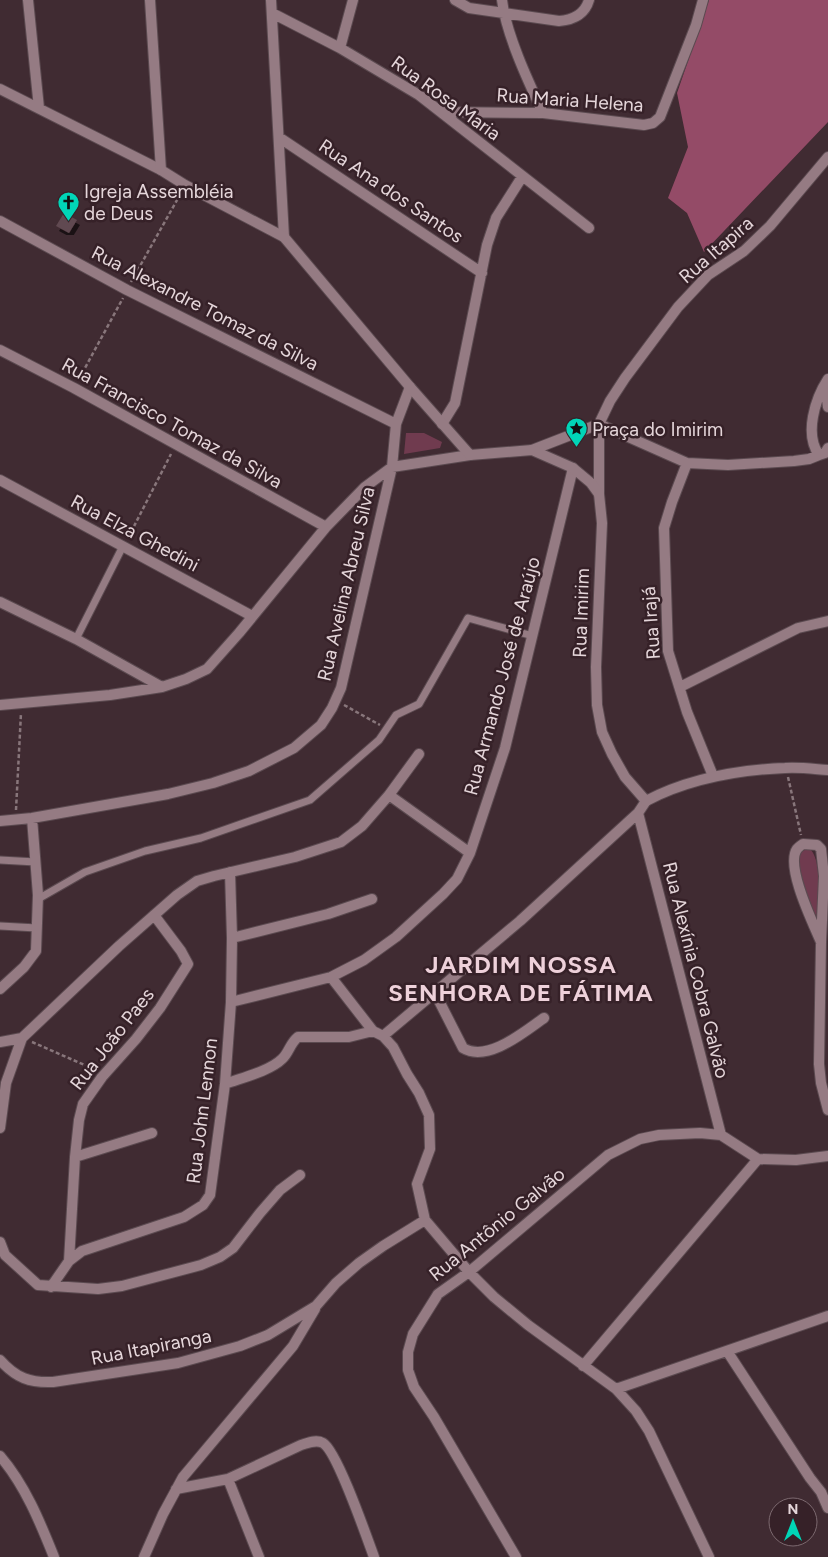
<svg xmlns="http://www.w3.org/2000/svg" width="828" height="1557" viewBox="0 0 828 1557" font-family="Figtree,sans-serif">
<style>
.green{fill:#703b4f}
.forest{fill:#944b67}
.building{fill:#614951;filter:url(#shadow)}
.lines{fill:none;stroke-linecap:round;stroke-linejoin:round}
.service-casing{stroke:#5b4a50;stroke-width:9}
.minor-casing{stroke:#5b4a50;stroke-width:12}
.tertiary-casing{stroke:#5b4a50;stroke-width:12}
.path{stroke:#88767b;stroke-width:2.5;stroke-dasharray:4 2.5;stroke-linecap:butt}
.service{stroke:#957b83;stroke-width:7}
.minor{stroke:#957b83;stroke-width:10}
.tertiary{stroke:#957b83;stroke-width:10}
.labels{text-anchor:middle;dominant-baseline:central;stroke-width:5;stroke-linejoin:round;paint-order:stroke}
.street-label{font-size:19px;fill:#e5d6da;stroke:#362128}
.poi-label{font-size:19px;fill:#e5d6da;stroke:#362128;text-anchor:start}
.district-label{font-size:24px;font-weight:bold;letter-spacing:1px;fill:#eed1da;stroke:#362128}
</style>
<defs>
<filter id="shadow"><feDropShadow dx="3" dy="5" stdDeviation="0" flood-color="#0009"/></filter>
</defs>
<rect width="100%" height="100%" fill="#402b32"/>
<!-- green -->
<path class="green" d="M406 433H424L442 442 440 448 404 454Z
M809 848C823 859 818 903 818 920 809 900 794 875 800 852Z"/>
<!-- forest -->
<path class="forest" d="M709 0H828V122L704 252 687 213 668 198 688 147 677 93Z"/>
<!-- building -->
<path class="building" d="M64 213 77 220 69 233 56 226Z"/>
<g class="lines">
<defs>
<path id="service" d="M76 639 123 546
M0 860 36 862
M38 899 85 872 145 851 201 838 310 800 379 740 396 715 419 704 468 618 533 636
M0 926 37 928"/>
<path id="minor" d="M28 0 39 108
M271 0 284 237
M455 0 469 8 559 21C573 20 585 14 589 0
M502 0C506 34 528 81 543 113
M272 13 340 48 419 95 589 228
M340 48 353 0
M0 89 161 170
M441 112 543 113 644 125 653 123 660 117 696 25 703 0
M280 138 482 273
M0 221 127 290 396 424
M0 350 74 388 326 527
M825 384 828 407
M442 424 455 403 487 245 496 218 522 177
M599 424 687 463 728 465 794 461 809 459 819 455 825 453 828 448
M532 450 599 424
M819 455C804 434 815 399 828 379
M687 463 672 502 664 528 668 651 687 712 713 776
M0 480 252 616
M599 494V424L610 401 625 378 678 307 708 275 744 251 770 226 828 157
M0 602 76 639 162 687
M680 687 798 628 828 621
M0 705 110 695 162 687 186 679 207 669 239 633 326 527 365 487 392 467 470 455
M389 795 470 853 505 748 573 468
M638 813 721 1135
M0 821 32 818 168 794 213 783 249 771 294 748 321 725 332 708 341 688 392 467 396 424 410 387
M232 938 328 914 372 899
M821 942C813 923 785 866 797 849 799 847 801 845 803 844L817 845 821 849 824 876 821 942 819 1064 821 1083 828 1110
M331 977 373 1031 383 1036 393 1047 407 1074 419 1093 429 1115 430 1149 417 1184 425 1220 469 1272 494 1297 528 1325 616 1389 636 1411 649 1431 709 1557
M0 989 24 967 36 951 38 895 32 818
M435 993 463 1048C488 1063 525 1031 544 1018
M231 1002 331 977 364 960 396 937 443 894 457 879 470 853
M383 1036 520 921 638 813 646 801
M0 1042 22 1038
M225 1084C241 1078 270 1071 282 1059 289 1053 290 1043 298 1037H349L373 1031
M0 1128 6 1083 22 1038 119 946 177 895 197 881 214 876 295 857 341 842 362 826 389 795 419 754
M75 1157 152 1133
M0 1242 5 1255 38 1285 98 1289 122 1286 201 1265 220 1257 233 1248 260 1213 280 1190 300 1175
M69 1261 75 1157 79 1120 83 1104 102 1077 136 1039 160 1008 188 964 181 951 154 915
M51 1287 69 1261 82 1251 184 1217 203 1205 210 1195 225 1084 231 1002 232 938 230 872
M727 1351 810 1478 821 1492 828 1508
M0 1360C16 1378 30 1383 53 1382L178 1363 240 1346 268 1335 316 1306 336 1283 359 1263 383 1246 425 1220
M583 1366 758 1159
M616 1389 828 1316
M0 1456C25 1485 40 1522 54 1557
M228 1479 259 1557
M176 1489 228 1479 301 1445C308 1443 316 1439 323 1443 337 1451 367 1538 374 1557
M144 1557 163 1514 183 1477 293 1346 315 1309
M516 1557 434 1417 414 1387 408 1370V1352L413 1334 438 1294 469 1272 608 1155 640 1139 659 1135 700 1133 721 1135 758 1159 796 1160 828 1156"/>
<path id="tertiary" d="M150 0 161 170 185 185 284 237 410 387 470 455 532 450 573 468 591 483 599 494 602 523 596 667 597 705 602 732 612 754 625 777 646 801C688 779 738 770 785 768 799 767 814 769 828 770"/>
</defs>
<!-- service casing -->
<use href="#service" class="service-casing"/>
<!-- minor casing -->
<use href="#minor" class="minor-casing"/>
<!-- tertiary casing -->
<use href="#tertiary" class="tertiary-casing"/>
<!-- path -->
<path class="path" d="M131 282 181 193
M79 379 123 298
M128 538 171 454
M344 705 380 725
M788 777 801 835
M16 810 21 713
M32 1042 96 1070"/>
<!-- service -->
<use href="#service" class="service"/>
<!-- minor -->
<use href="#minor" class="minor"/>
<!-- tertiary -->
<use href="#tertiary" class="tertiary"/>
</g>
<!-- icons -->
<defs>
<symbol id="church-pin" viewBox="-11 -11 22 30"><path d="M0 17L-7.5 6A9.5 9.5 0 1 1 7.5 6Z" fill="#01d5b7" stroke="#362128"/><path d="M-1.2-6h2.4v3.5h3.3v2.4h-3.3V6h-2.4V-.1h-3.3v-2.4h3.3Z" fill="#111"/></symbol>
<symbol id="sight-pin" viewBox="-11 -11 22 30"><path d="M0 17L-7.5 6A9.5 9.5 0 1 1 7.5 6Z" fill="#01d5b7" stroke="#362128"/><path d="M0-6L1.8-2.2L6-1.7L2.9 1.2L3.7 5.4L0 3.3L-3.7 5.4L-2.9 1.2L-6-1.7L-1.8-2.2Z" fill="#111"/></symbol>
</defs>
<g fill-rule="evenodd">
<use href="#church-pin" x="56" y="190" width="25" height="34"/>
<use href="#sight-pin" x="564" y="416" width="25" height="34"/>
</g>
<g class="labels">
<!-- street labels -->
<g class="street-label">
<text transform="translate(446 98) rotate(36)">Rua Rosa Maria</text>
<text transform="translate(570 100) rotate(4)">Rua Maria Helena</text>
<text transform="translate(391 191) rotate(34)">Rua Ana dos Santos</text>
<text transform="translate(716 250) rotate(-41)">Rua Itapira</text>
<text transform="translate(205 308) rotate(27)">Rua Alexandre Tomaz da Silva</text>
<text transform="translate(172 423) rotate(29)">Rua Francisco Tomaz da Silva</text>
<text transform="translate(135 533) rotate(28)">Rua Elza Ghedini</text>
<text transform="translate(346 584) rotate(-77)">Rua Avelina Abreu Silva</text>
<text transform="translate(581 613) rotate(-88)">Rua Imirim</text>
<text transform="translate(651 623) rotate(-94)">Rua Irajá</text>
<text transform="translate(502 676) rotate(-75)">Rua Armando José de Araújo</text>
<text transform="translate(696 970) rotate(76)">Rua Alexínia Cobra Galvão</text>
<text transform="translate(112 1039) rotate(-52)">Rua João Paes</text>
<text transform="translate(202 1111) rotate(-83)">Rua John Lennon</text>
<text transform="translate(497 1224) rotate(-39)">Rua Antônio Galvão</text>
<text transform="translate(151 1347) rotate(-11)">Rua Itapiranga</text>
</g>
<!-- poi labels -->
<g class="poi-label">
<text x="84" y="191">Igreja Assembléia<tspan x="84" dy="22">de Deus</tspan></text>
<text x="592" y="429">Praça do Imirim</text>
</g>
<!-- district labels -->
<g class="district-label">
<text x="521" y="964">JARDIM NOSSA<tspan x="521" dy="28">SENHORA DE FÁTIMA</tspan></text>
</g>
</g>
<!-- north arrow -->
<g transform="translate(793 1522)"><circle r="24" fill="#362128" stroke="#7c696f"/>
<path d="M0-4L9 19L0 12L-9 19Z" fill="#01d5b7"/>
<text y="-8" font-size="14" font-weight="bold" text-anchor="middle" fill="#e5d6da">N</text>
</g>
</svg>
